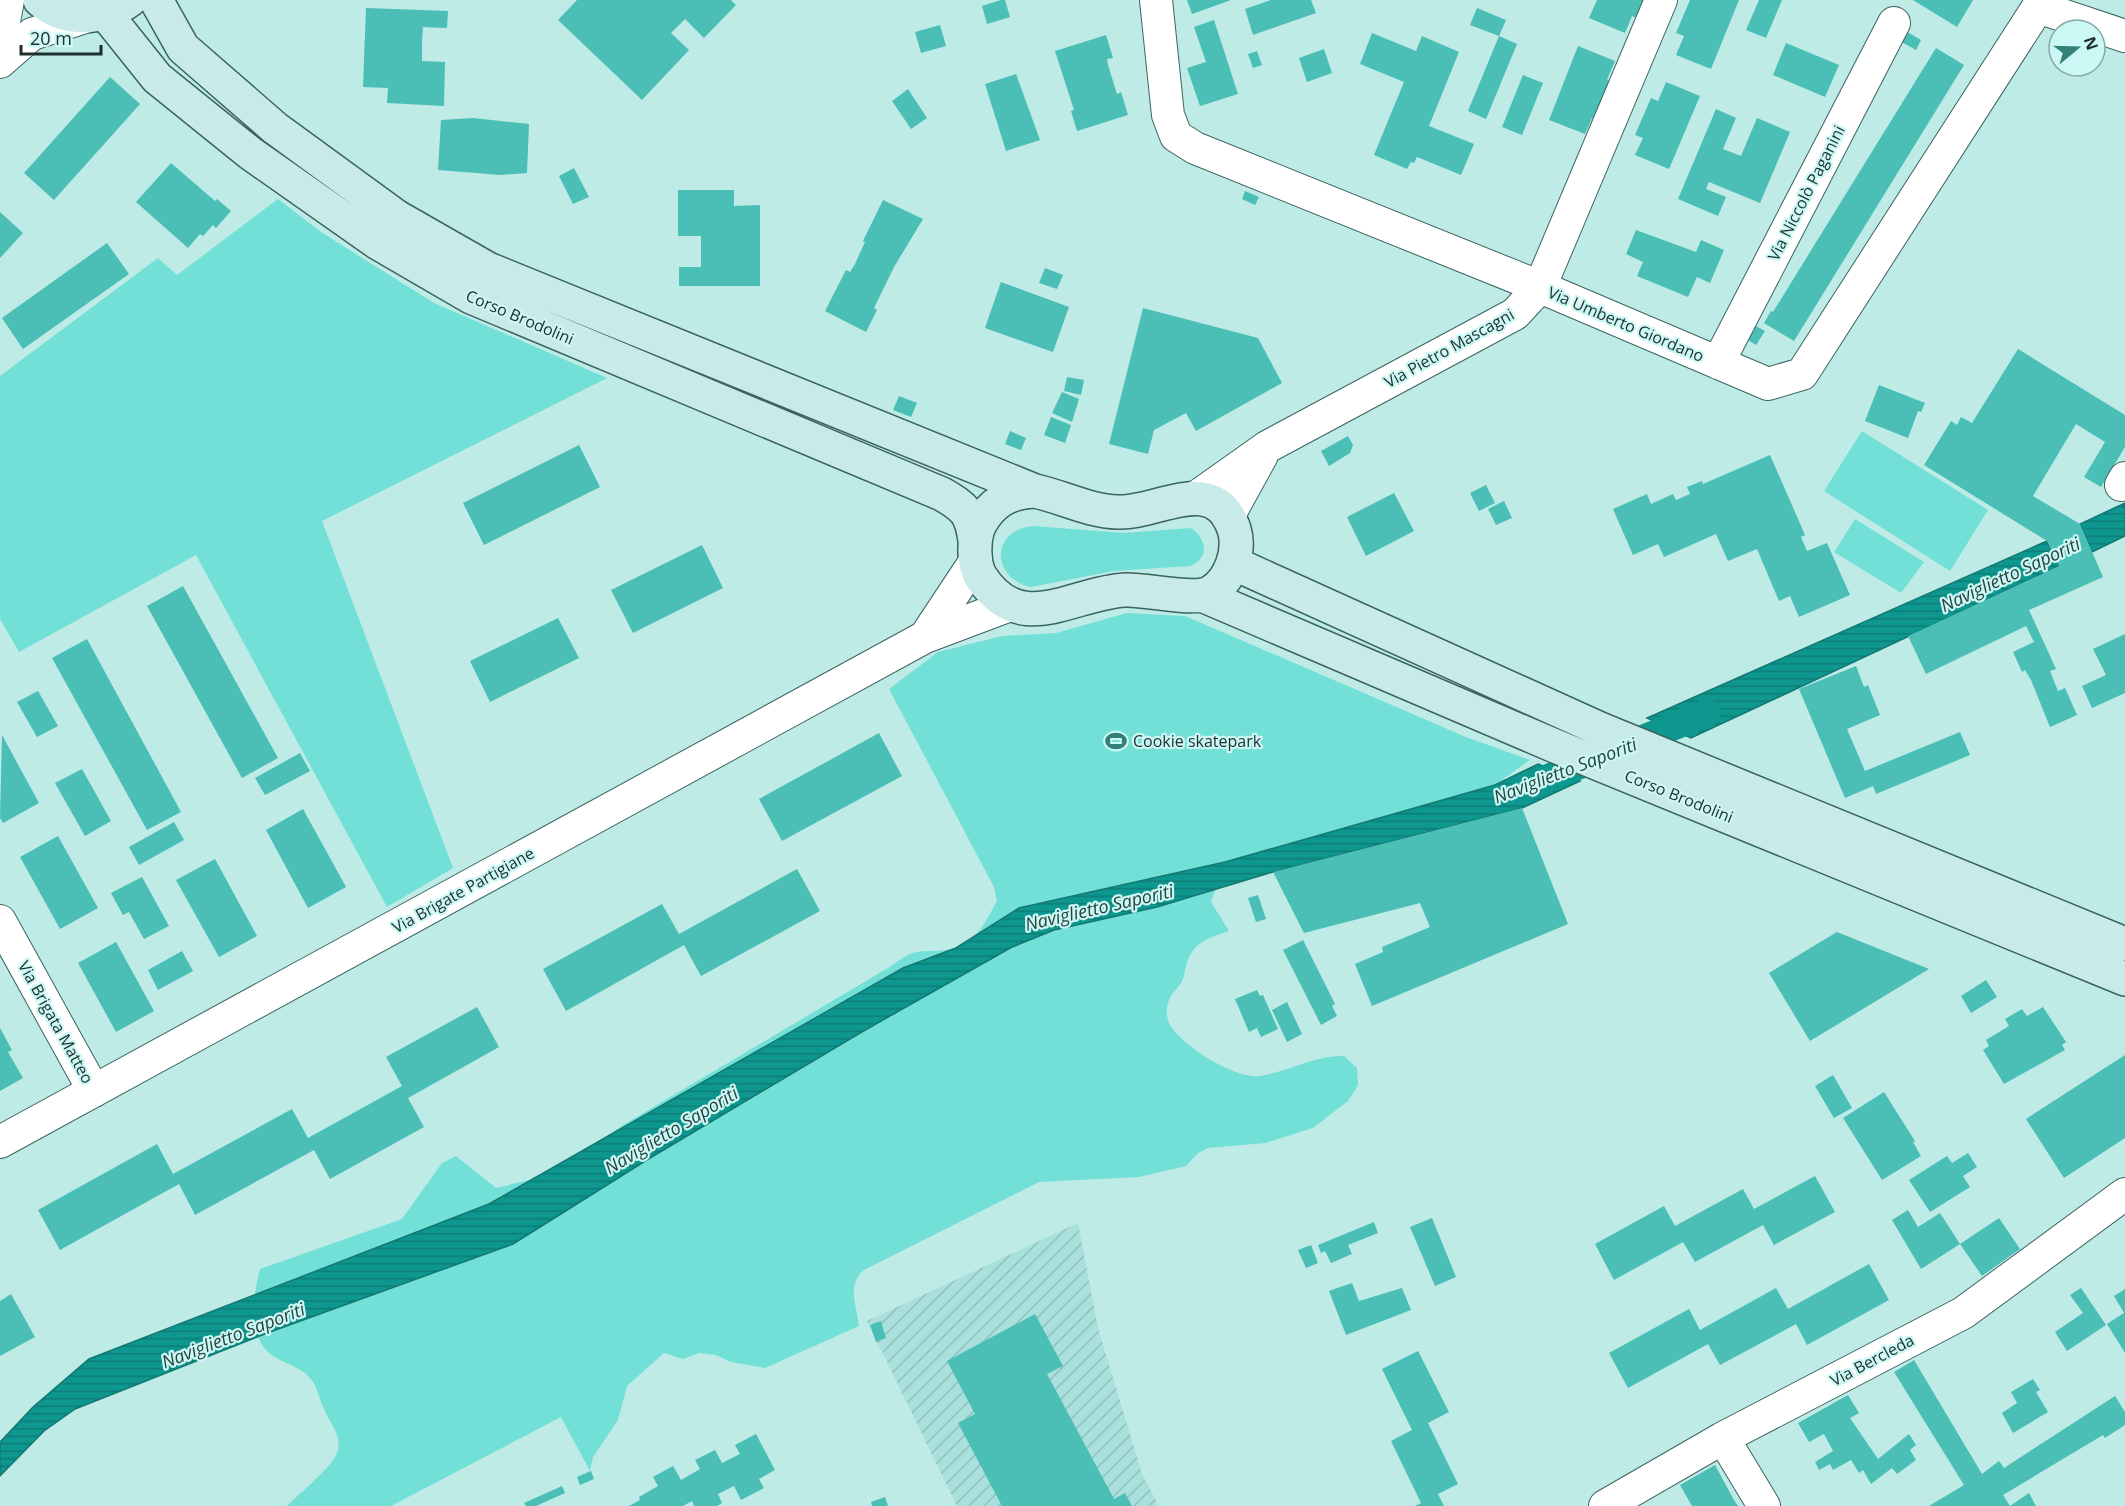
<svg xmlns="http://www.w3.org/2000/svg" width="2125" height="1506" viewBox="0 0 2125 1506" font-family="'Open Sans',sans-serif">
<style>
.industrial{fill:url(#industrial-furrows)}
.green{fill:#72e0d7}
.water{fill:url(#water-rules);stroke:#137872;stroke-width:1.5}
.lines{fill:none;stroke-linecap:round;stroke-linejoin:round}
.canal{stroke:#0e978f;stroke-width:28}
.building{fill:#4bbeb6}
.street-casing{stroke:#3a6460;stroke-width:34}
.secondary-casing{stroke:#3a6460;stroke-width:36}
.street{stroke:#fff;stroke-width:32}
.secondary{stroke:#c8eae8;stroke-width:33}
.labels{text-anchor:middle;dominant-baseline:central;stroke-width:4.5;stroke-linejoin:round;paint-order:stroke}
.street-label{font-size:16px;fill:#1e2f2e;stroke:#cbf8f4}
.poi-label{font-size:16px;fill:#1e2f2e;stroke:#cbf8f4;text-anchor:start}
.water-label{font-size:18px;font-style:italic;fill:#284240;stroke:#cbf8f4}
</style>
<defs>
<pattern id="industrial-furrows" width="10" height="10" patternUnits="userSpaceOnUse" patternTransform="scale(1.5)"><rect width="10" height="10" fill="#aae0db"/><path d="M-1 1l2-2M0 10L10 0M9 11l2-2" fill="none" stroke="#92c0bc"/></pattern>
<pattern id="water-rules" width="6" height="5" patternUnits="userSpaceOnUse" patternTransform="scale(1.5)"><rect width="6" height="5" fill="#0e978f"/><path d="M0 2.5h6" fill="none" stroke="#0d7c75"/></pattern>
</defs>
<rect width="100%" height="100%" fill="#beebe6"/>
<!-- industrial -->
<path class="industrial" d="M1078 1223 1098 1328 1142 1474 1159 1506H957L867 1321Z"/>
<!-- green -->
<path class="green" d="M278 199 321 232 434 303 607 378 322 521 453 868 387 907 196 555 19 652 0 619V376L158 258 177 275Z
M1862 431 1988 510 1950 571 1824 491Z
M1855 519 1924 562 1901 593 1834 552Z
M1033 526 1124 533 1191 528C1207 539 1210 558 1190 566L1114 571 1031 587C991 579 990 530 1033 526Z
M1127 613 1185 616 1466 737 1530 760 1495 785 1225 863 1211 902 1229 931C1207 939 1193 941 1186 966 1184 974 1184 981 1178 987 1168 997 1163 1011 1170 1025 1183 1046 1234 1079 1259 1076 1289 1072 1314 1055 1344 1056L1357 1068 1358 1085 1348 1101 1313 1128 1265 1143 1208 1148 1198 1153 1186 1166 1139 1177 1039 1182 864 1270C846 1285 857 1305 859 1326L765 1368 731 1362 716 1355 699 1353 683 1359 664 1353 627 1386 618 1420 593 1457 590 1471 561 1417 391 1506H287C299 1494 327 1471 335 1457 346 1438 329 1423 323 1407 319 1398 317 1385 310 1378 299 1365 280 1363 268 1352 247 1332 254 1293 260 1269L402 1219 442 1163 456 1156 496 1188 546 1176 623 1125 893 965C920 943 926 956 954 948 976 943 987 919 997 901L994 887 889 689 938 652 1002 636 1056 633Z"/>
<!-- water -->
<path class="water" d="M2125 503V536L2092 552 2080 524Z
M2047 541 2059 566 1691 738 1647 718Z
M1538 764 1580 781 1522 808 1273 872 1157 907 1054 930 1012 947 860 1033 650 1158 513 1244 270 1332 75 1409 44 1431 0 1476V1442L33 1407 89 1359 489 1204 903 968 956 948 1019 908 1225 862 1495 785Z"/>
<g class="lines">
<!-- canal -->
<path class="canal" d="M1524 788 1706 713"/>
</g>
<!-- building -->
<path class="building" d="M577 0H731L736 5 704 38 685 19 671 33 689 50 642 100 558 20Z
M1001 0H1005L1010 17 987 24 982 6Z
M1187 0H1231L1192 14Z
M1271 0H1311L1316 13 1253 35 1245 9Z
M1597 0H1647L1639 19 1632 16 1625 33 1589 18Z
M1690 0H1739L1711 69 1676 55 1684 36 1676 33Z
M1759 0H1782L1766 38 1746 30Z
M1913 0H1973L1957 27Z
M366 8 448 11 447 28 423 27 422 41V61L445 62 444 106 387 103 388 88 363 87Z
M1477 8 1506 20 1499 36 1517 44 1486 119 1468 111 1499 36 1470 25Z
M1214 20 1238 94 1200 106 1187 68 1206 62 1194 27Z
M940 25 946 46 921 53 915 32Z
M1904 30 1921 40 1916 50 1898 40Z
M1372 33 1416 51 1422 36 1459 52 1429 126 1474 144 1461 175 1417 157 1414 163 1411 162 1407 169 1374 155 1404 82 1360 64Z
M1106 35 1113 58 1107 59 1108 65 1117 94 1121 92 1128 115 1077 131 1071 111 1074 110 1055 51Z
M1786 43 1839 65 1825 97 1773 75Z
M1578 46 1615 61 1607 80 1614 83 1599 120 1592 118 1585 134 1549 120Z
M1936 48 1964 65 1794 341 1764 323 1771 311 1773 312Z
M1324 49 1332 73 1307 82 1299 58Z
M1257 51 1262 65 1253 68 1248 54Z
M1016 74 1040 140 1006 151 985 84Z
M1523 75 1543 83 1522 135 1502 127Z
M110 77 140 104 54 200 24 173Z
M1666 82 1700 96 1669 169 1635 155 1643 138 1635 135 1651 98 1658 101Z
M908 89 927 118 911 129 892 101Z
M1716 109 1736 118 1723 149 1741 156 1757 118 1790 132 1760 203 1709 182 1706 189 1726 197 1718 216 1678 199Z
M473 118 529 124 527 173 501 175 438 170 441 120Z
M171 163 215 201 217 199 231 211 216 228 213 225 203 236 200 234 188 248 136 202Z
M574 168 589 197 573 204 559 176Z
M678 190H734V206L760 205V286H679V267H701V236H678Z
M1245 191 1259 197 1255 205 1242 199Z
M883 200 923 219 894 267 874 308 877 310 866 332 825 311 846 270 850 272 855 264 865 242 863 241Z
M0 212 23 233 0 258Z
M1636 230 1696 252 1701 240 1724 250 1710 283 1697 277 1688 297 1637 276 1643 262 1626 254Z
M107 243 129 274 23 349 2 318Z
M1045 268 1063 275 1057 289 1039 283Z
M1001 282 1069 307 1053 352 985 328Z
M1143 308 1258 338 1282 383 1196 431 1186 413 1154 430 1148 454 1109 444Z
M1756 326 1765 331 1756 345 1748 340Z
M2018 349 2125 415V447L2101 487 2084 477 2105 442 2076 424 2033 496 2080 524 2103 577 2029 610 2056 669 2050 671 2058 691 2065 688 2077 715 2050 727 2031 680 2025 670 2022 672 2013 652 2034 642 2026 626 1926 674 1908 636 2059 566 2047 541 1924 465 1951 421 1957 425 1961 417 1972 423Z
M1067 377 1084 380 1081 395 1064 391Z
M1879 385 1925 403 1921 412 1918 411 1908 438 1865 421Z
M1062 392 1079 399 1072 422 1052 413Z
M899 396 917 403 911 417 893 410Z
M1051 417 1071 425 1065 443 1044 435Z
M1010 431 1026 438 1021 450 1005 444Z
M1348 436 1353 445 1350 453 1329 466 1321 451Z
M579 445 600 487 484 545 463 503Z
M1770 455 1805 535 1801 537 1807 551 1827 543 1850 595 1799 617 1790 596 1779 601 1757 549 1728 561 1716 534 1664 557 1658 544 1633 555 1613 509 1647 494 1651 504 1673 494 1676 500 1690 494 1687 487 1702 481 1703 484Z
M1486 485 1495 503 1479 511 1470 493Z
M1394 493 1414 531 1366 556 1347 517Z
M1504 501 1512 518 1496 525 1488 509Z
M702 545 723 588 633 633 611 590Z
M183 586 278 758 242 778 147 606Z
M558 618 579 658 490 702 470 661Z
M2125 634V693L2092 708 2082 686 2106 675 2093 649Z
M87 639 181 812 147 830 52 658Z
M1856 666 1864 687 1868 685 1880 715 1847 729 1865 771 1960 732 1970 755 1876 794 1873 786 1845 798 1799 689Z
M38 691 58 726 37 737 17 702Z
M879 733 902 776 782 841 759 799Z
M2 735 39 803 3 823 0 818Z
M300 753 310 771 265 795 255 778Z
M82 769 111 821 85 836 55 783Z
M1522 808 1568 924 1372 1006 1355 964 1383 952 1382 947 1430 927 1420 903 1304 933 1273 872Z
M303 809 346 887 308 908 266 830Z
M174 822 184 840 139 865 129 847Z
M58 836 98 908 60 929 20 857Z
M215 859 257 936 219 957 176 880Z
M797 869 820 911 701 976 684 945 566 1011 543 969 662 904 679 934Z
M142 877 169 926 144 939 129 912 123 915 111 893Z
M1258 895 1266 919 1256 922 1248 898Z
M1837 932 1929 969 1810 1041 1769 973Z
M1303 940 1335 1004 1332 1006 1337 1016 1321 1025 1283 950Z
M116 942 154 1011 116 1032 78 963Z
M182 951 193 971 158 990 148 970Z
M1986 980 1997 997 1971 1013 1961 996Z
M1257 990 1260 996 1263 995 1278 1029 1261 1037 1257 1028 1249 1032 1235 999Z
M1287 1002 1302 1034 1287 1042 1272 1010Z
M477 1007 499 1047 408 1098 424 1127 330 1179 314 1150 195 1215 179 1184 60 1250 38 1210 157 1144 173 1174 292 1109 308 1138 402 1086 386 1057Z
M2043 1007 2066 1042 2062 1045 2065 1050 2004 1084 1983 1050 1989 1046 1986 1040 2009 1026 2005 1019 2022 1009 2027 1016Z
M0 1028 12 1050 8 1052 23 1078 0 1091Z
M2125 1055V1138L2064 1178 2026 1119Z
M1833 1075 1852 1108 1834 1118 1815 1086Z
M1884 1092 1915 1141 1913 1142 1921 1156 1882 1180 1843 1118Z
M1968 1153 1977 1167 1963 1176 1970 1187 1930 1212 1909 1180 1947 1156 1952 1163Z
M1815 1176 1835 1212 1774 1245 1763 1225 1695 1262 1683 1242 1614 1280 1595 1244 1664 1206 1675 1226 1743 1189 1754 1209Z
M1908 1210 1918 1227 1940 1213 1960 1244 1999 1218 2020 1249 1982 1276 1960 1244 1921 1269 1892 1220Z
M1432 1218 1456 1277 1435 1286 1410 1227Z
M1374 1222 1378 1233 1348 1245 1352 1254 1331 1263 1325 1251 1321 1253 1318 1245Z
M1311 1245 1318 1263 1306 1268 1298 1250Z
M1869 1264 1889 1300 1807 1345 1796 1324 1720 1365 1708 1344 1628 1388 1609 1353 1689 1309 1700 1330 1776 1288 1788 1309Z
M1352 1283 1359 1301 1402 1288 1411 1310 1346 1335 1329 1291Z
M2081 1288 2106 1325 2067 1351 2055 1332 2083 1313 2070 1295Z
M2125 1289V1353L2107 1324 2124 1313 2114 1296Z
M11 1294 35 1337 0 1356V1301Z
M1035 1314 1063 1366 1047 1374 1114 1499 1125 1493 1132 1506H1002L958 1423 975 1414 947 1361Z
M881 1321 886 1338 876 1342 870 1325Z
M1418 1351 1449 1412 1428 1423 1458 1484 1438 1494 1444 1506H1415L1421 1503 1391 1441 1412 1430 1382 1369Z
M1914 1360 1982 1474 1999 1461 2004 1468 2115 1396 2125 1412V1425L2105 1438 2103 1435 2003 1495 2010 1506 2029 1493 2036 1506H1929L1964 1485 1894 1372Z
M2033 1379 2040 1390 2036 1392 2048 1412 2013 1433 2002 1413 2017 1403 2011 1392Z
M1848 1395 1859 1413 1850 1418 1878 1459 1909 1434 1916 1445 1910 1450 1916 1460 1897 1474 1892 1468 1871 1484 1863 1470 1859 1473 1851 1460 1833 1470 1830 1464 1819 1470 1815 1462 1833 1451 1824 1434 1809 1442 1798 1423Z
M756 1434 775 1470 759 1479 764 1488 741 1500 734 1486 718 1494 722 1503 717 1506H694L692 1501 683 1506H629L640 1500 639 1497 658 1486 653 1477 673 1466 681 1480 700 1469 695 1460 715 1450 722 1463 740 1454 735 1445Z
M1715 1465 1734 1500 1738 1506H1692L1680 1485Z
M591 1471 594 1479 580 1485 577 1477Z
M562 1486 565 1493 536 1506H526L524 1503Z
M885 1497 888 1506H872L871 1502Z"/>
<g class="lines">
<defs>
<path id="street" d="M1156 0 1168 115 1176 136 1195 148 1540 287 1768 384 1802 374 2038 7 2125 36
M0 43 8 0
M0 62 32 34 85 17
M1718 363 1894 23
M2121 485 2125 478
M1195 498 1267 447 1515 314 1540 287 1661 0
M1228 517 1262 455
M925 637 976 560
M0 921 94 1091
M0 1142 925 637 1010 605
M1723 1438 1764 1506
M1605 1506 1723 1438 1963 1313 2125 1194"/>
<path id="secondary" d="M40 0C66 23 104 19 130 0
M156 0 183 48 275 128 397 217 488 269 1035 491
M105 13 157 78 250 153 378 243 471 297 942 494C966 508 971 513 975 540
M1035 491C1063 497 1088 511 1118 512 1157 514 1214 471 1234 529 1241 551 1230 581 1211 592 1195 602 1147 589 1125 590 1071 593 1021 638 981 577 973 564 973 538 980 524 992 502 1009 492 1035 491Z
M1233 563 1600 729 2125 944
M1202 595 1555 746 2125 979"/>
</defs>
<!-- street casing -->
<use href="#street" class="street-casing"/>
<!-- secondary casing -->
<use href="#secondary" class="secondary-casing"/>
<!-- street -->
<use href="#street" class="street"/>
<!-- secondary -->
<use href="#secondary" class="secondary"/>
</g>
<!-- icons -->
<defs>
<symbol id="stadium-bare" viewBox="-9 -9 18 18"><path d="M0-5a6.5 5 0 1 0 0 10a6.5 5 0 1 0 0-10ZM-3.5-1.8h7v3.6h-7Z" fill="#367e78" stroke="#cbf8f4" stroke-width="2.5" paint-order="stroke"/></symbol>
</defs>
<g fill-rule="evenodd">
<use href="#stadium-bare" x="1101" y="726" width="30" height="30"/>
</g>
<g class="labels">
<!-- street labels -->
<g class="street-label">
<text transform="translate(1806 193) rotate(-63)">Via Niccolò Paganini</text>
<text transform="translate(520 317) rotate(23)">Corso Brodolini</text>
<text transform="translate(1626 324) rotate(23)">Via Umberto Giordano</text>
<text transform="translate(1449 348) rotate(-29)">Via Pietro Mascagni</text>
<text transform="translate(1679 796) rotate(22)">Corso Brodolini</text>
<text transform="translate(463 890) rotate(-29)">Via Brigate Partigiane</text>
<text transform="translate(56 1022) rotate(61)">Via Brigata Matteo</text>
<text transform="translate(1872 1360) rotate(-28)">Via Bercleda</text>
</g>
<!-- poi labels -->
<g class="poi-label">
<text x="1133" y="741">Cookie skatepark</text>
</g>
<!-- water labels -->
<g class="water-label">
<text transform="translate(2010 574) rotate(-25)">Naviglietto Saporiti</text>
<text transform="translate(1565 770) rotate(-21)">Naviglietto Saporiti</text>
<text transform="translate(1099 907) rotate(-13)">Naviglietto Saporiti</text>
<text transform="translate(671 1130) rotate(-31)">Naviglietto Saporiti</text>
<text transform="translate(233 1335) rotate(-21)">Naviglietto Saporiti</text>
</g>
</g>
<!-- north arrow -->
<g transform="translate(2077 48) rotate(71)"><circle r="28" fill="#cbf8f4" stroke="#86a8a5" stroke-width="1.5"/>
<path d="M0-4.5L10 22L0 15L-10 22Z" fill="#367e78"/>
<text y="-9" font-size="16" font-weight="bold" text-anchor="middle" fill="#1e2f2e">N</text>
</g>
<!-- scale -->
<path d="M21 45v9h80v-9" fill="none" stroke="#1e2f2e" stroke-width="3"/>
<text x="30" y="45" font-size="18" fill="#1e2f2e" stroke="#cbf8f4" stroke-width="4.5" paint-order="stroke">20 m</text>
</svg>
